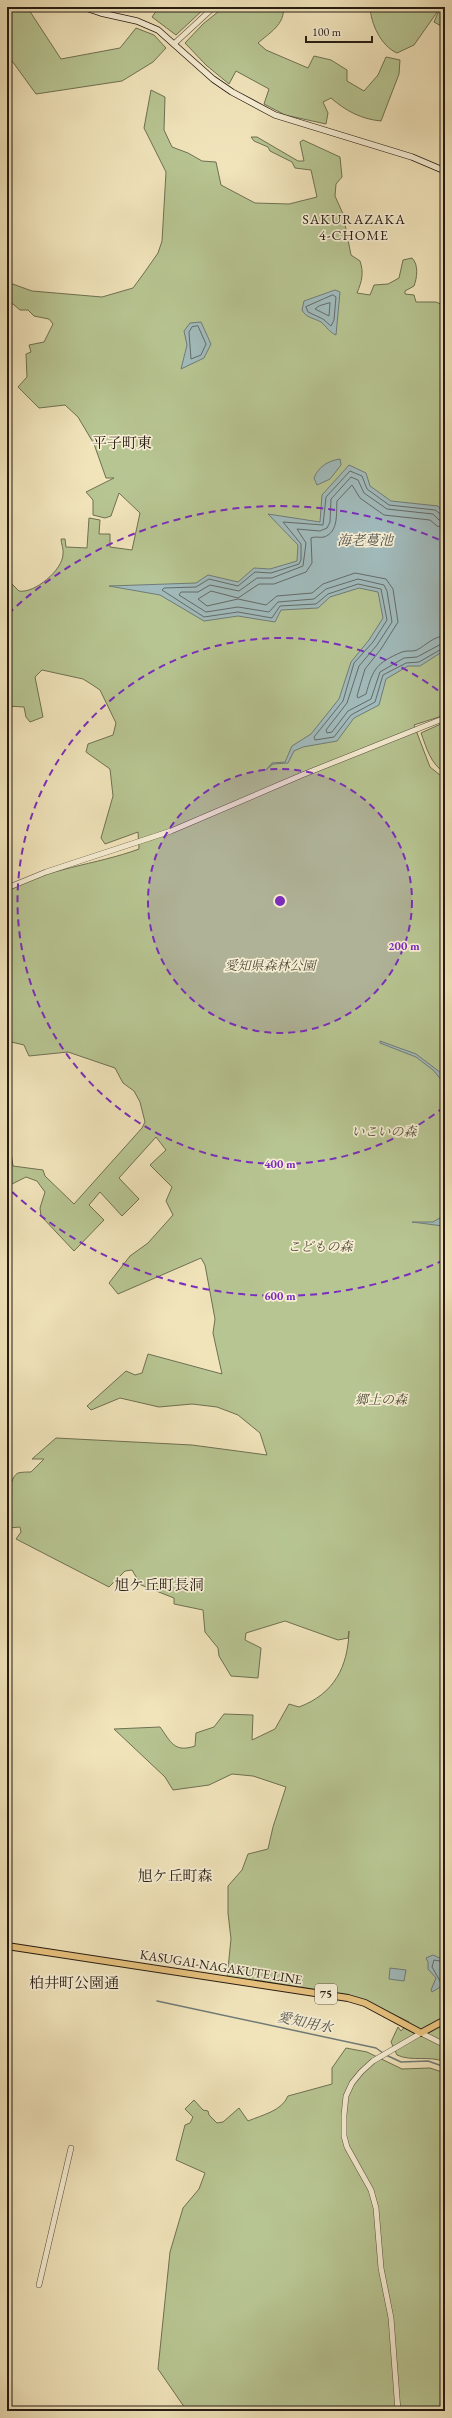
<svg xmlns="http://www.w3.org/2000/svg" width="452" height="2418" viewBox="0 0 452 2418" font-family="'EB Garamond','Noto Serif JP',serif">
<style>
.green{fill:#b7c592;stroke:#6e7052}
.water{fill:#a1bbbc;stroke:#707b78}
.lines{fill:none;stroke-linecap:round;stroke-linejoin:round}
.shore{stroke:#646b68;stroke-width:1}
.stream{stroke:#707b78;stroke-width:1.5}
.tertiary-casing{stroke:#594d3d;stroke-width:6}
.secondary-casing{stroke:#261b13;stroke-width:7}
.primary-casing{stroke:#261b13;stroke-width:8}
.tertiary{stroke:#f6edd3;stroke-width:5}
.secondary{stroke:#f6edd3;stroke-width:5.5}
.primary{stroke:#e8c27e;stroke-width:6}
.ring{fill:none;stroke:#7b2cbf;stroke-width:2;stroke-dasharray:7 5}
.labels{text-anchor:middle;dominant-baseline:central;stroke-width:3.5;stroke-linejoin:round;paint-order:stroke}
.shield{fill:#f6edd3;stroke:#645a4d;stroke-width:1}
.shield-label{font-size:12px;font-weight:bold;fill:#261b13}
.park-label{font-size:13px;font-style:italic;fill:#524e39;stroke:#f6edd3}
.street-label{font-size:13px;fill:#261b13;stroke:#f6edd3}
.neighbourhood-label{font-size:14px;letter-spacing:1px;fill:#261b13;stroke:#f6edd3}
.water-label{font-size:14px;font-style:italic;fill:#51534e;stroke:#f6edd3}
.quarter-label{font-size:15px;fill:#261b13;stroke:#f6edd3}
.centre{fill:#7b2cbf;stroke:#f6edd3;stroke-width:2}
.ring-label{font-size:12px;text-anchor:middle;font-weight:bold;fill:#7b2cbf;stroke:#f6edd3;stroke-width:3.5;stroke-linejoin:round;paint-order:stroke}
</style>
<rect width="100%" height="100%" fill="#f1e4bb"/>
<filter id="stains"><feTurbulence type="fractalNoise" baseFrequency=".005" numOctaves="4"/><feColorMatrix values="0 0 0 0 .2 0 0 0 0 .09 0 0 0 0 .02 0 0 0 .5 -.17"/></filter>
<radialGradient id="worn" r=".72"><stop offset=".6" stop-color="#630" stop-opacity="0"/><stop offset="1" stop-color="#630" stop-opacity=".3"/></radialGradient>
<!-- green -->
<path class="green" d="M7 7H27L61 59 120 48 136 28 154 35 166 48 153 62 122 81 36 94 7 54Z
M159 7H206L176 35 152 17Z
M224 7H283C286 24 268 34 258 43L266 50 308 68 314 56 331 60 347 70V81L364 91 378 75 386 57 400 60 399 74 381 121C361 119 346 111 331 98L323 102 328 113 326 124 285 115 264 104 269 89 236 71 229 84 206 65 185 43 203 24Z
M370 7H445V28L434 22 440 8 414 45 397 53C381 46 371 24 370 7Z
M151 90 165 97 164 130 172 147 188 153 202 161 216 162 221 185 255 203 289 204 317 197 311 170 295 168 292 162 270 151 268 147 254 141 251 137H257L298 161H304L300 142 303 140 340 157 342 177 336 184 335 196 343 214 351 255 360 261C364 273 362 281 357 293L370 295 374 285 388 284 399 278 403 260 412 258C419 265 417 278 414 286L405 291V294L414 295 416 302H436L445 306V715L414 725 430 767 445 779V2062C429 2055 412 2062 397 2055L391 2042 398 2027 401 2031 409 2022 365 2000 227 1978 231 1939 228 1913V1886L242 1870 248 1854 268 1849 273 1827 286 1787 253 1776 232 1774 209 1785 173 1790 165 1777 114 1729 160 1727C171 1742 174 1753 195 1746L196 1733 214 1727 224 1714 253 1715 252 1740 275 1729 289 1704 299 1707C334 1694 348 1667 349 1631L348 1638 338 1640 285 1621 246 1633 245 1640 261 1648 258 1678 231 1676 219 1656 218 1648 205 1632 203 1610 174 1604V1598L141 1585 132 1570 125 1571 109 1587 16 1539 21 1532 20 1527 9 1528C9 1516 6 1479 18 1473 22 1472 27 1472 31 1472L44 1459H32L56 1438 192 1445 267 1455 260 1433 238 1415 217 1407 192 1404 159 1407 120 1398 91 1410 87 1406 126 1371 135 1375 142 1373 148 1354 222 1374 213 1333 215 1319 205 1265 201 1258 118 1294 109 1283 130 1256 148 1243 173 1215 166 1201 172 1187 150 1165 166 1150 156 1137 119 1178 139 1199 122 1216 100 1192 89 1205 104 1220 74 1251 41 1216 40 1208 45 1192 37 1181 26 1177 10 1185 7 1184V1125L13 1166 43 1170 45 1176 74 1204 142 1128 145 1122 140 1102 134 1091 123 1083 115 1068 68 1052 29 1056 24 1045 7 1041V892C46 868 96 865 139 849L138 832 105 844 101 838 113 796 110 769 86 752 88 744 113 735 116 723 100 690 91 684 83 679 42 670 35 677 43 717 30 722 26 717 24 707 7 706V579L19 591C34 594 63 570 63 554 64 550 61 543 61 539H65L66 547 87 548 89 518 100 520 99 534H110V547L132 550 140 513 119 493 111 516 105 518 93 515V500L86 492 114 478H106L94 444 78 417 65 405 39 408 18 387 27 377 26 354 31 352 29 345 44 342 53 324 49 319 34 316 28 310H20L7 299V282L32 291 102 297 133 288 144 273 158 253 162 241 166 172 144 128Z
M445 722V773C430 763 427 749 421 733Z
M346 2048 367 2052 402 2069 430 2068 445 2073V2411H187L158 2369 170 2252 183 2208 199 2189 205 2173 176 2160 185 2125 190 2123 193 2117 185 2109 194 2100 203 2110 208 2111 209 2115 217 2123 223 2122 239 2108 248 2121C262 2115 282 2111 288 2096L332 2084V2068Z"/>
<!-- water -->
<path class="water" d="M335 290 340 292 336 335C329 332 327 327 321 322 314 318 306 318 302 310L304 301Z
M201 322 211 344 204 358 181 369 187 345 184 331 190 323Z
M340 459 341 465 330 479 317 485 314 478C319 466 328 461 340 459Z
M349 465 366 473 370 486 391 501 438 506 445 515V650L420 666H408L386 679 379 705 354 718 337 741 303 747 294 751 288 763 273 764 266 770 272 763 285 762 292 746 311 734 339 699 351 662 369 640 383 618 378 592 359 588 330 597 318 608 281 610 275 622 238 616 204 621 160 595 109 586 196 583 208 575 238 582 254 568 270 569 297 561 298 545 268 514 320 522 322 495Z
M380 1041 416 1054 445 1076V1084L433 1070 416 1057 380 1043Z
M445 1215V1226H443L412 1222H433Z
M433 1955 442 1959 445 1956V1986H442L432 1992 431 1990 436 1978 428 1969V1962L426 1958Z
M390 1968 406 1970 404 1981 389 1979Z"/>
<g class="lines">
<!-- shore -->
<path class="shore" d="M333 295 336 297 334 320 331 326 323 319 308 312 306 307Z
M330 303 329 316 315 309 319 306Z
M198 326 206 344 201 355 191 359 189 332 192 327Z
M445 517 435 510 389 505 367 489 362 476 350 471 326 497 323 525 283 522 301 544V560L299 564 271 573 255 572 238 586 209 579 196 587 164 588 162 590 204 617 238 612 272 618 280 606 316 604 328 594 358 584 381 589 387 620 373 642 354 663 343 701 314 737 315 740 334 737 351 715 375 702 383 675 406 663 419 662 445 647
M445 522 439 520 433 514 387 509 364 493 358 480 351 477 331 499 330 522 327 528 320 531 297 529 306 543 303 566 272 578H257L239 591 210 585 198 592H181L179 595 206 612 238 607 269 612 278 602 314 599 326 589 358 579 384 585 387 591 392 622 377 645 359 666 347 703 326 730 327 733 332 732 348 711 371 699 380 672 404 658 417 657 445 642
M445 528 437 526 430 520 384 515 360 498 352 485 337 501C336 513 339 532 324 537 320 538 315 536 311 538L312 563 306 572 274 584H259L238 598 211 591 198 599 207 606 238 599 266 605 277 596 312 593 323 584 355 573 386 579 393 589 398 622 381 649 365 669 357 696 358 698 366 694C373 669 376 663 402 652 407 650 413 652 417 650 426 645 434 636 445 636
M445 1962 434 1960 432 1967 440 1981 445 1982"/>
<!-- stream -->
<path class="stream" d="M157 2001 376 2048 383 2053
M386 2055 401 2062 428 2061 445 2067"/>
<defs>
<path id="tertiary" d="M175 43 214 7
M7 888 46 872 171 831 302 775 445 718
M39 2285 71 2148
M7 2410 9 2411
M398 2411 391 2318 381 2268 376 2208 371 2190 347 2147 344 2136V2115L346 2096 352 2083 361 2072 373 2061 421 2033 445 2045"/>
<path id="secondary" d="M83 7 101 13 137 21 158 30 213 79 232 92 275 115 412 157 445 171"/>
<path id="primary" d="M7 1946 348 1998 365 2003 421 2033 445 2020"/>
</defs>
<!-- tertiary casing -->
<use href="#tertiary" class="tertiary-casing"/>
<!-- secondary casing -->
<use href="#secondary" class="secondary-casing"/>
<!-- primary casing -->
<use href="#primary" class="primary-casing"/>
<!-- tertiary -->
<use href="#tertiary" class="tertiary"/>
<!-- secondary -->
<use href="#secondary" class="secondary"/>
<!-- primary -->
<use href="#primary" class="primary"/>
</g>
<!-- distance rings -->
<circle cx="280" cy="901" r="132" fill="#7b2cbf" fill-opacity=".12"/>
<g class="ring">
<circle cx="280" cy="901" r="132"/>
<path d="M444 1107A263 263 0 1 1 444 695"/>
<path d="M444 1260A395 395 0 0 1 8 1188M8 614A395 395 0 0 1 444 542"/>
</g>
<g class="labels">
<!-- shield labels -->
<rect class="shield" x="315" y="1984" width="22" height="20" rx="3"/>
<g class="shield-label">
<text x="326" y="1994">75</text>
</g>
<!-- park labels -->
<g class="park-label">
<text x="270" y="965">愛知県森林公園</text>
<text x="384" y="1131">いこいの森</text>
<text x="320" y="1246">こどもの森</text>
<text x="381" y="1399">郷土の森</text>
</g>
<!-- street labels -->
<g class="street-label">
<text transform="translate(221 1967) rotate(9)">KASUGAI-NAGAKUTE LINE</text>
</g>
<!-- neighbourhood labels -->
<g class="neighbourhood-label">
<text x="354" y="219">SAKURAZAKA<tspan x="354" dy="16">4-CHOME</tspan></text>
</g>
<!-- water labels -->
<g class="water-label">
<text x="365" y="540">海老蔓池</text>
<text transform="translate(305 2022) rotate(12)">愛知用水</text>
</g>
<!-- quarter labels -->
<g class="quarter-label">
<text x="122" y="442">平子町東</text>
<text x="159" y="1584">旭ケ丘町長洞</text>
<text x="175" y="1875">旭ケ丘町森</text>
<text x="74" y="1982">柏井町公園通</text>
</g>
</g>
<circle cx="280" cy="901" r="6" class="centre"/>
<g class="ring-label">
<text x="404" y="950">200 m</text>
<text x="280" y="1168">400 m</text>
<text x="280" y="1300">600 m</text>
</g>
<!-- margin -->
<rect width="452" height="2418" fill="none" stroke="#f1e4bb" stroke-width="24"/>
<rect x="8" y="8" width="436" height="2402" fill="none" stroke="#261b13" stroke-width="2"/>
<rect x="12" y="12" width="428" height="2394" fill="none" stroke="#261b13"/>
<!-- scale -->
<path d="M306 36v6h66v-6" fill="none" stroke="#261b13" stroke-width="2"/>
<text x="312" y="36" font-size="12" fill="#261b13" stroke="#f6edd3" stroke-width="3" paint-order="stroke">100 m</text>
<rect width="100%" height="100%" filter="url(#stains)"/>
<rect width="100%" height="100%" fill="url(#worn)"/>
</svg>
